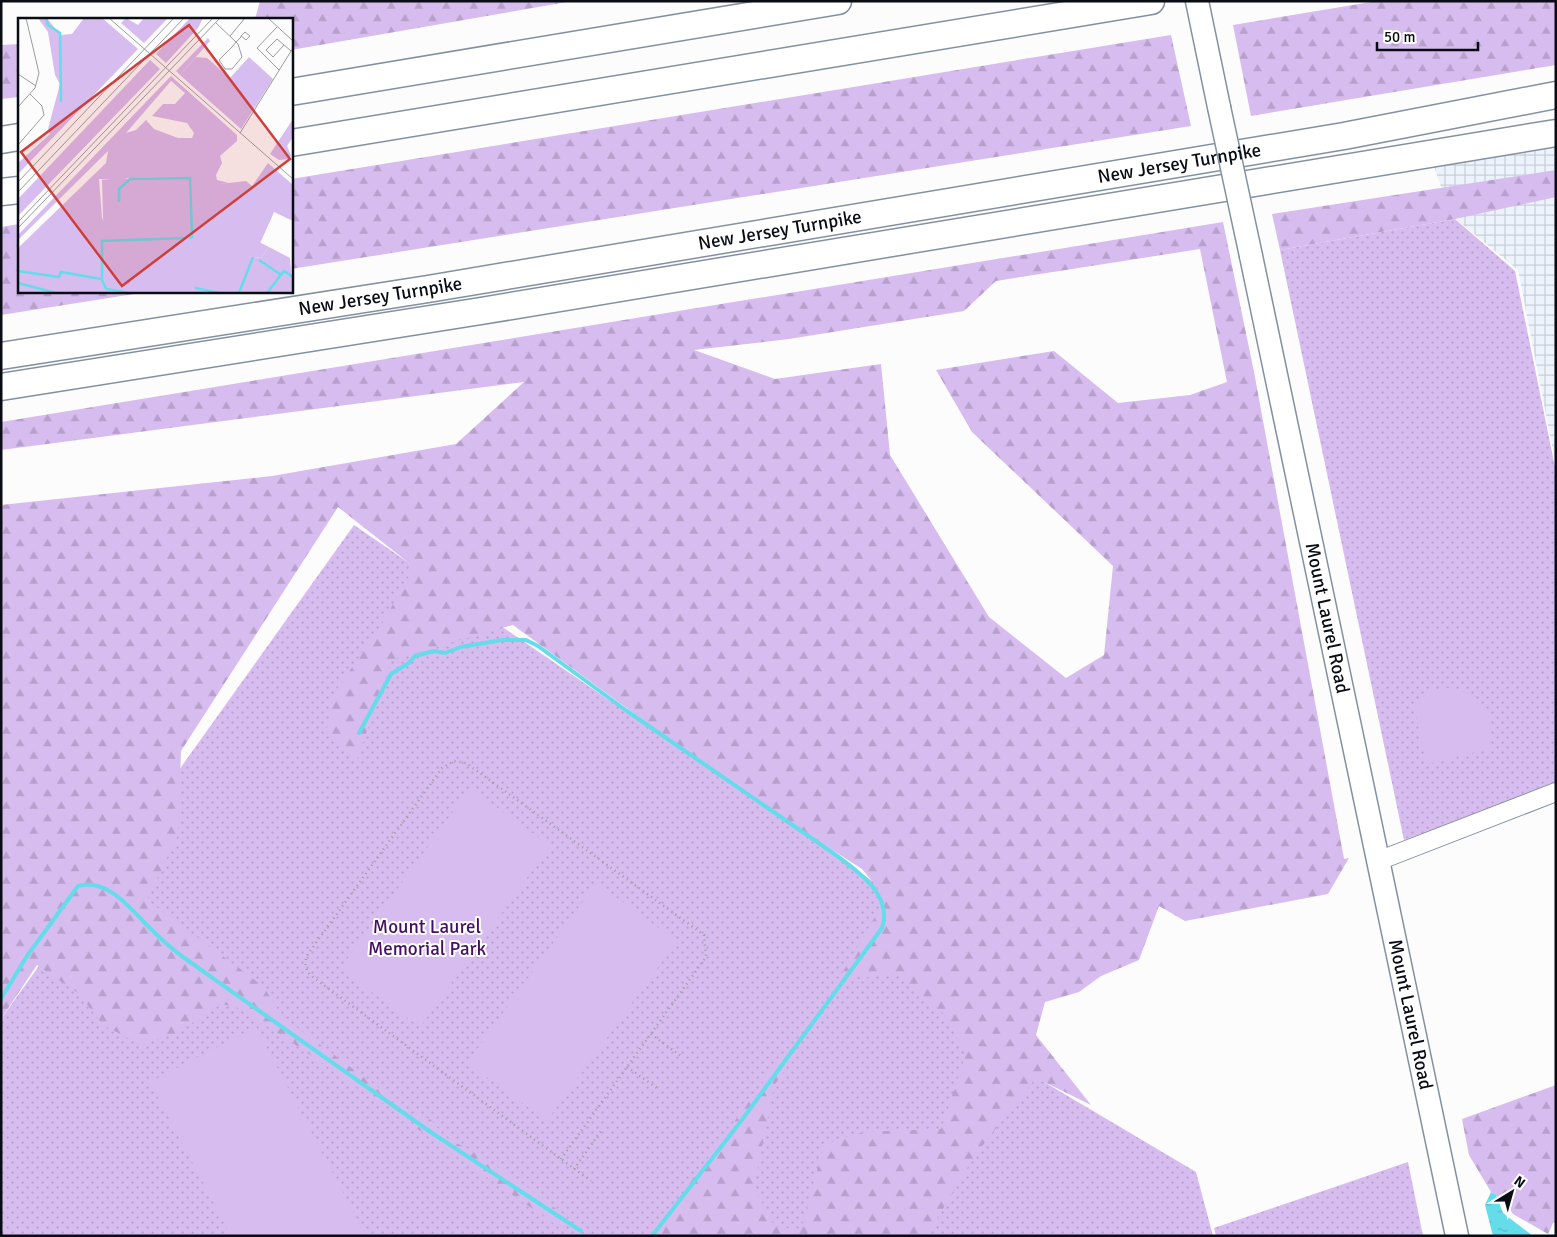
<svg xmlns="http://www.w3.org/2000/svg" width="1557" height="1237" viewBox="0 0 1557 1237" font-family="Signika,sans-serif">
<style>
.industrial{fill:url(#industrial-grid)}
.green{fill:url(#green-dots)}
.forest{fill:url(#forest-firs);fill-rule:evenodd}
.pitch{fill:#d7bcef}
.water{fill:url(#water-ripples)}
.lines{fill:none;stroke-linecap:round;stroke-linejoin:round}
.stream{stroke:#65dce9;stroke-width:4}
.minor-casing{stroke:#8490a0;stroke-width:20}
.major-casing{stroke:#8490a0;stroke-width:25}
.highway-casing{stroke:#8490a0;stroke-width:29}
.path{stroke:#9b9c9f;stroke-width:2.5;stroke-dasharray:1 4;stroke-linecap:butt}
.minor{stroke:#fff;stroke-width:18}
.major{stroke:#fff;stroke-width:22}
.highway{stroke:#fff;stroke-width:26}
.major-bridge-casing{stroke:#8490a0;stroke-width:25;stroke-linecap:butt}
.major-bridge{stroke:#fff;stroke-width:22}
.labels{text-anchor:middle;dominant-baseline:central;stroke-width:4;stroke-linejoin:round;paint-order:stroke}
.street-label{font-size:19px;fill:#090d13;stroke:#fff}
.park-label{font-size:19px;fill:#430e63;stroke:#fff}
.inset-river{fill:none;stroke:#65dce9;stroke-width:2.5}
.inset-road{fill:none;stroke:#9b9c9f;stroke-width:1}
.view{fill:#ce3f3b;fill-opacity:0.15;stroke:#ce3f3b;stroke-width:2.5}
.inset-edge{fill:none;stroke:#090d13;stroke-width:2.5}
</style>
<defs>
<pattern id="industrial-grid" width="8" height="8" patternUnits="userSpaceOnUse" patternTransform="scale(1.25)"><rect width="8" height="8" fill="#ecf3fc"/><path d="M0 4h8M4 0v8" fill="none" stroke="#c9cfd7"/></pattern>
<pattern id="green-dots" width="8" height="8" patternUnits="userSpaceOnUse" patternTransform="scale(1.25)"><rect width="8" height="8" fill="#d7bcef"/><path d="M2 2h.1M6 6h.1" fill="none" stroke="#b7a0cc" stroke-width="1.8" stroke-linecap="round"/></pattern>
<pattern id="forest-firs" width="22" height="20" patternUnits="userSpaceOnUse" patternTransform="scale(1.25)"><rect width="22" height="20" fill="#d7bcef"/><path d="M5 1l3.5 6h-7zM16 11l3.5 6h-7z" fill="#b7a0cc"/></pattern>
<pattern id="water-ripples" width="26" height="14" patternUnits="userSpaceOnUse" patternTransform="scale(1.25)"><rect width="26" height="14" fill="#65dce9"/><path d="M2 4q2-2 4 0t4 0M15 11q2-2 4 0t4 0" fill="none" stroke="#56bcc7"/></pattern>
</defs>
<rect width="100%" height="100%" fill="#fcfcfc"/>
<!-- industrial -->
<path class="industrial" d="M1556 138V466L1518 270 1450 214 1430 154Z"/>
<!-- green -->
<path class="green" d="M1455 219 1515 271 1556 472V785L1404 840 1280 250Z
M354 525 903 902 1029 1073 1196 1172 1213 1236H1V1019Z
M1408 1162 1423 1236H1216L1214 1228Z"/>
<!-- forest -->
<path class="forest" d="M260 1H573L291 50V19H255Z
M1377 1H1556V65L1251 116 1233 25Z
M1171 35 1191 126 291 269V179Z
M19 44V97L1 99V45Z
M1556 170V197L1455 219 1280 250 1272 214Z
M1223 222 1254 372 1344 859 1349 858 1328 894 1185 921 1159 906 1139 960 1101 976 1079 992 1045 1002 1036 1035 1091 1105 1036 1078 975 1155 927 1236H660L659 1233 688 1185 788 1048 793 1058 774 1086 754 1187 775 1227 801 1229 824 1145 863 1132 941 1129 966 1054 944 1014 897 973 837 982 886 898 862 869 736 788 513 625 391 660 356 763 326 734 333 695 383 622 414 567 338 507 181 751 178 835 147 900 263 986 284 1018 395 1100 381 1103 284 1037 236 1007 221 1004 177 1033 141 1045 103 1025 78 993 37 965 1 1019V505L272 476 456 444 524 382 1 450V422ZM1200 249 1227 382 1190 395 1118 403 1054 351 936 370 972 432 1113 566 1104 655 1066 678 989 617 890 455 881 364 775 379 694 350 789 339 964 311 996 281Z
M19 224V291H153L1 315V227Z
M1556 1085V1222L1553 1223 1548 1234 1513 1214 1507 1204 1491 1192 1469 1155 1462 1119Z
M416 1113 431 1120 445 1137 468 1149 513 1177 567 1217 562 1229 416 1128Z"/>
<!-- pitch -->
<path class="pitch" d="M1443 688C1479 689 1498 714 1489 749L1432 763 1425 758 1414 705 1429 692Z
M470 788 550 846 420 1027 340 969Z
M596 883 677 941 547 1121 467 1063Z
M256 1027 366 1236H231L150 1082Z"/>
<!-- water -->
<path class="water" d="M1491 1192 1496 1195 1503 1213 1533 1236H1493L1485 1205Z"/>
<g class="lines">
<!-- stream -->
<path class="stream" d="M359 733 391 674 409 663 415 656 434 651 445 653 461 647 502 640H526L538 646 627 711 836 855C859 872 893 896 882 928L741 1121 652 1236
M1 999 27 956 78 886C111 878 133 913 154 932 165 943 177 953 190 962L432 1133 581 1231"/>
<defs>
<path id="minor" d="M1378 861 1556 792"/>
<g id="major">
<path d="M1197 1 1219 107"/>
<path id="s1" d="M1251 256 1457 1236"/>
</g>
<g id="highway">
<path d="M291 92 838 1"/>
<path d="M1 140 19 137"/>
<path d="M291 143 1151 1"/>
<path d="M1 192 19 190"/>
<path id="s2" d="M1 356 428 289 1344 136 1556 95"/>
<path d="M1 387 481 311 1556 133"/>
</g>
</defs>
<!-- minor casing -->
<use href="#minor" class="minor-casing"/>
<!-- major casing -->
<use href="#major" class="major-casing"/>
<!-- highway casing -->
<use href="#highway" class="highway-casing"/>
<!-- path -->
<path class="path" d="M651 1034 681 1056
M627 1067 657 1088
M561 1159 706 957 704 935 466 763 454 761 442 768 308 954C304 962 305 968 310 975L591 1181
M574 1169 601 1131"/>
<!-- minor -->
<use href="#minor" class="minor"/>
<!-- major -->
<use href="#major" class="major"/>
<!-- highway -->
<use href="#highway" class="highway"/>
<defs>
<path id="major-bridge" d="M1219 107 1251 256"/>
</defs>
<!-- major-bridge casing -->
<use href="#major-bridge" class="major-bridge-casing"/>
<!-- major-bridge -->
<use href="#major-bridge" class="major-bridge"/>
</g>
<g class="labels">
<!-- street labels -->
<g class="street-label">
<text stroke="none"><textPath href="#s2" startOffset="1194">New Jersey Turnpike</textPath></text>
<text stroke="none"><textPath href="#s2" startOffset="789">New Jersey Turnpike</textPath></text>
<text stroke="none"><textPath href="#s2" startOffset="384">New Jersey Turnpike</textPath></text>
<text stroke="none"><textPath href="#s1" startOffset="370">Mount Laurel Road</textPath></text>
<text stroke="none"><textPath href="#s1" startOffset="775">Mount Laurel Road</textPath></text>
</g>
<!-- park labels -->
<g class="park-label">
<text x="427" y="927">Mount Laurel<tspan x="427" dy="22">Memorial Park</tspan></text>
</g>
</g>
<!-- overview -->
<g transform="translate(18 18)">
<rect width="275" height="275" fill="#fcfcfc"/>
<path d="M178 39 189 40 212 60 231 39 255 61 223 111 162 57ZM250 145 275 167V203L256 194 236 239 243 240 251 229 272 240 275 275H119L87 269 84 162 174 158 202 166 228 163 234 168Z" fill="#d7bcef"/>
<path d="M20 0H29L42 17 54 16 66 0H84L120 31 0 156V145L32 116 30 111 42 66 37 57 30 14ZM108 0 120 7 126 0H150L126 25 103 5ZM172 0H185L180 10 148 45 138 36ZM190 20 192 23 162 57 158 53ZM132 42 142 51 0 198V181ZM153 58 219 117V123L202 138 204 145 198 157 199 162 211 165 203 166 206 207 213 211 212 216 218 214 217 210 225 211 226 219 175 214 174 183 181 201 187 204 190 202 185 191 197 179 193 169 188 167 179 166 173 172 172 159 109 160 99 174 104 188 98 187 96 182 94 162 81 161 84 200 92 219 135 221 109 225 103 236H86L88 268 120 275H0V230L88 145 90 133 0 222V217ZM153 63 167 75 157 86H145L134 98 169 105 176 115 174 120H160L136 111 128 102 118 112 108 115ZM275 101V119L269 128 273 137 271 141 261 142 252 136ZM255 197 241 224 251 229 243 240 221 237 220 234 236 229Z" fill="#d7bcef" fill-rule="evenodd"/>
<path d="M118 181H131L132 211H119ZM139 181H153V211H140ZM114 224 144 238 137 253 107 239ZM184 239 213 253 205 269 176 255Z" fill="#d7bcef"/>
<path class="inset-river" d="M28 0 30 7 42 15 43 84M101 184V171L112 161 172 160 174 219 171 220M241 242 262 256M0 253 41 259 43 254 83 261M0 265 38 275M177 270 201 275M112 275 88 271 84 262V223L166 220M221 275 235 239M249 275 266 253 275 259"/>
<path class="inset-road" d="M91 0 275 161M250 0 275 23M198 5 218 24 220 26 224 39 214 51H207L201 42 214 29 218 24 223 19V18L227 14 232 18 228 22 223 18M259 9 239 30 261 52M212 18 227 0M266 27 255 39 248 32 259 21 273 33M0 56 18 68M0 89 17 70 21 55 8 0M222 115 275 30M0 127 26 97 24 88 12 76M0 164 156 0M0 174 166 0M0 204 195 0M0 210 202 0"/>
<path class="view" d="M171 7 272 141 104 268 3 134Z"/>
<rect width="275" height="275" class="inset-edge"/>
</g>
<!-- border -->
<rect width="1557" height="1237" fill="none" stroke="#090d13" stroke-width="5"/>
<!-- north arrow -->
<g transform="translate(1512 1192) rotate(37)" stroke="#ffffff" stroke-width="4" paint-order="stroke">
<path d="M0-4L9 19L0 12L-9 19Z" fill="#090d13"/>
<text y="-8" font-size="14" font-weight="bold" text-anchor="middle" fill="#090d13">N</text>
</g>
<!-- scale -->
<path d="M1377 42v8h101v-8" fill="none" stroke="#090d13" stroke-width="2.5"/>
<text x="1384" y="42" font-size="15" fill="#090d13" stroke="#ffffff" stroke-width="4" paint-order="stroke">50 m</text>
</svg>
